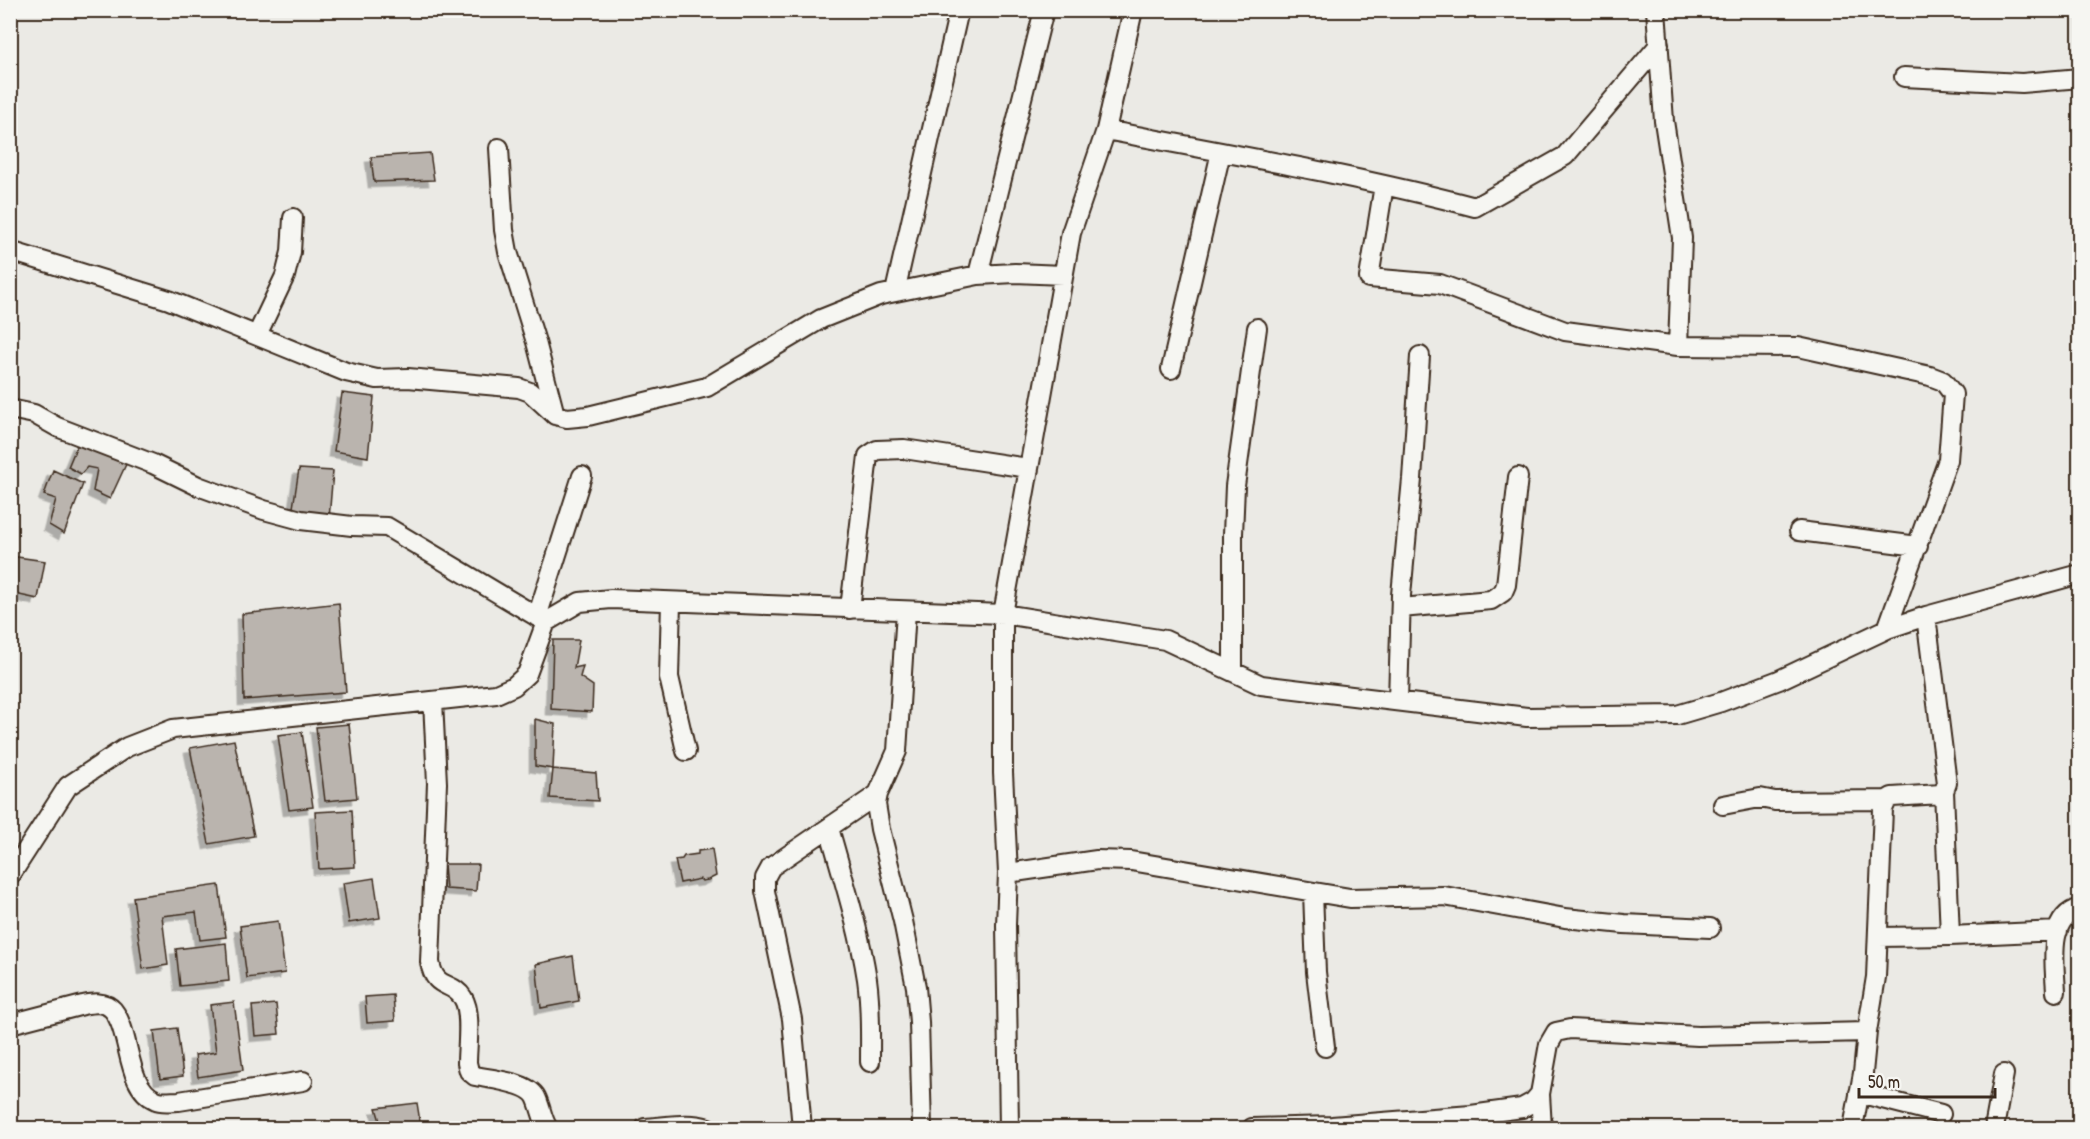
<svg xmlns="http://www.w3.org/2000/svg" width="2090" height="1139" viewBox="0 0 2090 1139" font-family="'Patrick Hand',sans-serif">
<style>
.building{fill:#bab4ae;stroke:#3b2a1e;stroke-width:1.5;filter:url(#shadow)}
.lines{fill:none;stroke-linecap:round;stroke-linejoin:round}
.minor-casing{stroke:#3b2a1e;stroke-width:22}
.minor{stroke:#f6f6f2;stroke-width:18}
</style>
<defs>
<filter id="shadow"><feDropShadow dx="-5.5" dy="5.5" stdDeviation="0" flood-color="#0004"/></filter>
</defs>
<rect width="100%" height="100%" fill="#ebeae5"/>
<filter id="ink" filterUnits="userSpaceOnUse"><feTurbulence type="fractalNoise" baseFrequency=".0167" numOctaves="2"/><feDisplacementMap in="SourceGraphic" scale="12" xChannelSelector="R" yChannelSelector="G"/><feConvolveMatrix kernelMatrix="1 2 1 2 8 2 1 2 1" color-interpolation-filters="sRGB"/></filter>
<g filter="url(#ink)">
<!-- building -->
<path class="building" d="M430 153 434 180 374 182 371 157Z
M342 393 374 397 368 457 334 451Z
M78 443 128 460 110 499 93 491 97 469 87 467 81 474 68 467Z
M299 469 333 471 329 519 292 514Z
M53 470 83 484 64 534 49 525 56 499 44 495Z
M10 556 45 561 38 599 10 593Z
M339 603 346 692 244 700 242 614Z
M553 640H579L574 668 583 666 580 677 593 686 592 712 551 709Z
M535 719 555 724 553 769 535 766Z
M349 724 357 798 325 801 316 727Z
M302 732 313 807 289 810 278 735Z
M234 740 254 836 209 844 190 748Z
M553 769 596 773 598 801 550 798Z
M352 810 355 867 319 869 315 812Z
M712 849 716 876 708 880 702 881 700 879 680 883 675 860 682 859 684 856 698 854V851Z
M444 864H478L476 891 446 889Z
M374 878 380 918 349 923 343 883Z
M219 885 226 937 200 940 196 912 162 916 168 965 143 969 133 897Z
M278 921 285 973 247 978 240 926Z
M226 943 229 981 180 986 176 949Z
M573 956 579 1001 541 1008 536 964Z
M393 995 395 1021 367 1023 365 997Z
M234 1002 243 1070 198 1077 195 1055 216 1052 210 1005Z
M276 1004 279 1034 255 1036 252 1006Z
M177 1028 183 1076 160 1079 154 1031Z
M417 1103 421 1128H382L376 1108Z
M838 1126H878V1128H839Z"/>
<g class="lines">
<defs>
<path id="minor" d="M1656 10 1664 121 1682 238 1678 346
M1904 77 2022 83 2080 78
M1106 130C1229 154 1354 175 1475 207L1565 156 1659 45
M499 148 504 230 508 252 536 342 555 415
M1384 185 1369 278 1440 284 1565 331 1678 346 1798 347 1930 376 1943 381 1953 394 1948 460 1887 629
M10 251 169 300 346 372 377 379 408 378 519 388 530 392 555 415 567 418 588 416 707 387 821 319 881 295 978 275 1015 273 1063 275
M978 275 1044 10
M895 292 959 10
M257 335 285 276 291 252 293 218
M1171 369 1221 152
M10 409 34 414 57 427 153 464 198 486 264 510 301 520 352 526 387 527 546 622
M1799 531 1918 546
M671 602 669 677 686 751
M1401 608 1491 600 1503 592 1506 585 1518 477
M850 609 868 456 877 450 904 449 1028 468
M906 611 897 751 878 794 876 804 880 829 903 921 916 987 919 1022 922 1128
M537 617 582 476
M1233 672V534L1235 486 1257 328
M433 701 437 783 430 962C435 991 452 980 463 998 472 1012 467 1046 467 1063L469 1071 475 1076C491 1079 528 1082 536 1097 541 1107 542 1119 548 1128
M1398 701 1401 595 1412 479 1420 356
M1944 791 1950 936 2058 931
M1723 805 1760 798 1775 801 1887 800
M829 828C843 878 859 928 867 979 871 1006 870 1034 870 1062
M1008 873 1097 860 1131 861 1350 898 1444 896 1565 918 1624 924 1710 928
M10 876 68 786 127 747 173 729 496 694 514 686 527 674 546 622 580 602 611 599 1003 614 1165 640 1261 685 1527 717 1677 715 1721 702 1779 680 1887 629 1926 616 2080 574
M1313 892 1316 972 1325 1047
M1878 937 1950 936
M2056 992C2055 966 2046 917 2080 908
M10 1024 83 1005C93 1003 105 1001 113 1010 132 1034 125 1087 156 1100 162 1103 172 1101 179 1101L303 1081
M1859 1093 1941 1114
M1540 1094 1542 1128
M645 1128C665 1127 690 1121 708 1128
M802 1128 792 1019 765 891V878L771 867 878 794
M1009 1128 1006 925 1008 873 1003 773V614L1071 233 1106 130 1133 10
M1252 1128 1332 1126 1471 1115 1522 1108 1533 1102 1540 1094 1549 1044 1556 1032 1570 1029 1698 1036 1867 1032 1876 977 1883 809 1887 800 1892 797 1941 794 1944 791 1947 783 1926 616
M1853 1128 1863 1073 1867 1032
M1994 1128 2004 1074"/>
</defs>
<!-- minor casing -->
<use href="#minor" class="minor-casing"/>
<!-- minor -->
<use href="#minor" class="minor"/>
</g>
</g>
<!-- margin -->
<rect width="2090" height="1139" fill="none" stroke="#f6f6f2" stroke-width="36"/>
<rect x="18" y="18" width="2054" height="1103" fill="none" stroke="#3b2a1e" stroke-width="2" filter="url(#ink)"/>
<!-- scale -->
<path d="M1859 1088v9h136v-9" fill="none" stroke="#3b2a1e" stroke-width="3"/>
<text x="1868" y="1088" font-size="18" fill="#3b2a1e" stroke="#f6f6f2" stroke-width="4.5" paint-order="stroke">50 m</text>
</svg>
